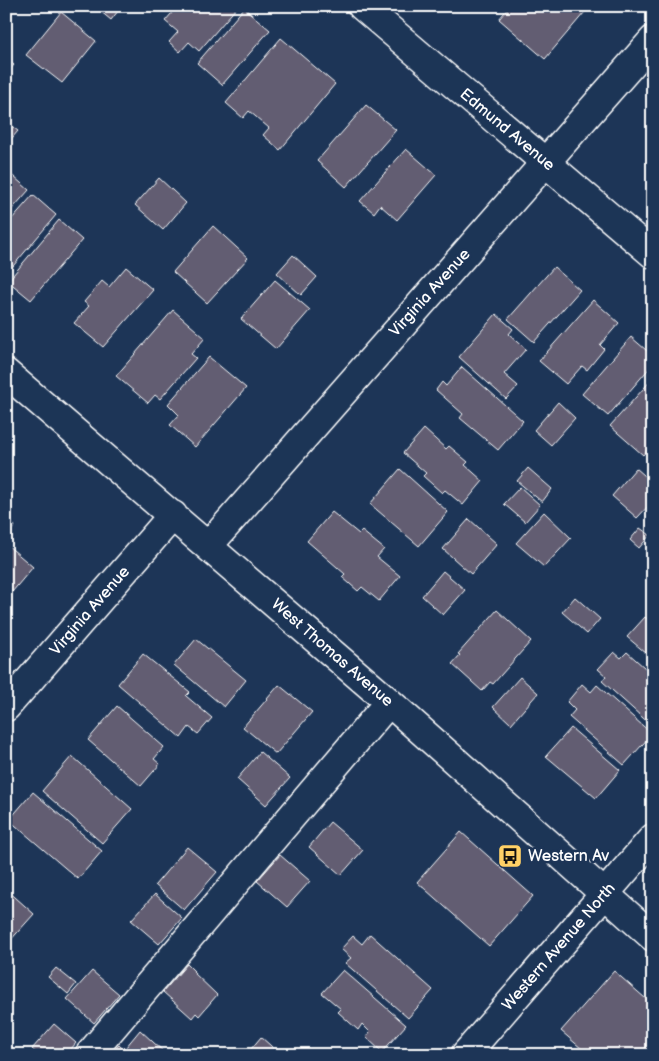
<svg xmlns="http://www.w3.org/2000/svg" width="659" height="1061" viewBox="0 0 659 1061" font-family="'Balsamiq Sans',sans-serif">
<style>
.building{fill:#625d72;stroke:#fff}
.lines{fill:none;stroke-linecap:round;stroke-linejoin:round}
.minor-casing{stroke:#fff;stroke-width:31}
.minor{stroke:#1d3557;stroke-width:28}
.labels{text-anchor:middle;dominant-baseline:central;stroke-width:5;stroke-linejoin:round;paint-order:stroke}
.street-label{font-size:16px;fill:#fff;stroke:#1d3557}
.poi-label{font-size:16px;fill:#fff;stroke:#1d3557;text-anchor:start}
</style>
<rect width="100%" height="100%" fill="#1d3557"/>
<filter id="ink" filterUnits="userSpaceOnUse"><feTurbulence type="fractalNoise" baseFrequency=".02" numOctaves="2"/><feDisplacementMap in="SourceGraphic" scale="10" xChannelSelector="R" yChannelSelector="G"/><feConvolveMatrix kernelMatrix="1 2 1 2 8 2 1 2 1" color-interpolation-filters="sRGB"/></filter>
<g filter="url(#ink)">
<!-- building -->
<path class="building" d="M94 6H122L111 20Z
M178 6H238L199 51 189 42 180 52 169 42 178 32 165 21Z
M510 6H590L545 59 499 19Z
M244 8 270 30 222 85 197 63Z
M61 12 96 41 62 83 26 55Z
M281 38 335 84 280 150 263 135 269 128 249 111 243 118 226 103Z
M6 58 14 65 6 74Z
M366 105 396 130 346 187 317 161Z
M6 122 18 131 6 145Z
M406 149 436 175 397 220 380 205 374 213 360 201Z
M6 170 29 190 6 216Z
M159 178 186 203 163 230 135 205Z
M33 195 56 215 8 272 6 271V221L9 218 11 220Z
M59 220 82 240 31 300 8 281Z
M213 226 248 258 207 303 173 272Z
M293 255 317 277 301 295 277 273Z
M126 267 153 290 103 347 74 323 89 306 84 302 102 281 109 287Z
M554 267 580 290 534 342 508 319Z
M275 280 310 310 276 349 241 319Z
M593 300 619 323 600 345 604 349 587 370 582 366 566 384 539 361Z
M173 310 205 338 191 354 196 358 160 399 155 395 148 403 116 376Z
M496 314 513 329 509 334 526 349 504 374 518 386 506 399 459 357Z
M631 337 653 356V364L608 416 582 394Z
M209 357 246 388 195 447 170 425 179 415 168 404Z
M462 367 523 421 498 450 460 418 463 414 436 390 442 382 446 386Z
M653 378V444L643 455 610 426Z
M558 402 575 418 551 445 534 430Z
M424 429 446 449 449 446 468 462 465 465 483 481 463 505 445 490 442 493 423 476 426 473 403 453Z
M528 468 552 489 542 502 517 481Z
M636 468 653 483V501L637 518 612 496Z
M400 469 448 512 419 546 370 504Z
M520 487 540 505 525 522 504 504Z
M332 512 359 534 362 531 384 549 377 557 400 576 379 601 362 587 358 591 342 577 345 574 307 541Z
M544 512 571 538 544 567 516 543Z
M6 519 15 526 6 537Z
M469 519 497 544 471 574 443 549Z
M640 528 650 535 639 548 630 540Z
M6 544 33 567 12 592 6 587Z
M443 571 465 590 443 615 422 596Z
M575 597 600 619 587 634 562 612Z
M497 610 531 641 493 684 490 682 482 691 452 664 460 655 458 654Z
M645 617 651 622 653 620V659L627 637Z
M196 639 246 680 224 707 174 665Z
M614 652 621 658 627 652 653 675V727L602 681 606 676 598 669Z
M143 654 190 692 186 696 212 718 198 734 189 727 181 738 118 684Z
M520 677 538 693 511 724 493 707Z
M582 684 591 692 597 685 652 734 624 765 569 717 575 710 567 702Z
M279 685 312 712 276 754 243 727Z
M117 706 164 747 154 759 160 764 141 786 88 740Z
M571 728 620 770 596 798 546 756Z
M260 752 290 778 266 805 237 779Z
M72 756 132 809 102 843 42 791Z
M33 792 102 851 78 879 9 820Z
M330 822 363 850 341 875 309 847Z
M461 832 533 896 489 946 417 882Z
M187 847 217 872 184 910 155 885Z
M280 855 310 881 287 907 257 881Z
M6 889 34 914 8 943 6 942Z
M155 894 182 918 159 944 131 920Z
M370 934 433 990 408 1018 345 963 351 958 341 949 353 936 362 944Z
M187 964 194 971 193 972 217 995 199 1016 196 1013 192 1018 163 992Z
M56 968 76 984 68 994 48 977Z
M343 970 406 1025 382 1052 366 1037 370 1032 362 1024 358 1030 338 1012 341 1009 322 993Z
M92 971 119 994 94 1023 67 999Z
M614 971 653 1005V1055H589L561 1031Z
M54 1024 76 1043 66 1055H39L32 1049Z
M140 1030 165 1053 164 1055H135L126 1047Z
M261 1037 281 1055H246Z
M119 1045 129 1055H110Z"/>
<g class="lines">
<defs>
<path id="minor" d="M362 6 653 254
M6 373 389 702 653 937
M208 546 653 40
M6 707 173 515
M89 1055 389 702
M465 1055 653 838"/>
</defs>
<!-- minor casing -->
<use href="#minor" class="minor-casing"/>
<!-- minor -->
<use href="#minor" class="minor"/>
</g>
</g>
<!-- icons -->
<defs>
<symbol id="bus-square" viewBox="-11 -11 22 22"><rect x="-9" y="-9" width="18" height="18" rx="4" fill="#ffd166" stroke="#1d3557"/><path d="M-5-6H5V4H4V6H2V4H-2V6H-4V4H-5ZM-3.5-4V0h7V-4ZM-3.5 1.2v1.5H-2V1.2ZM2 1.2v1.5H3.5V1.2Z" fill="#111"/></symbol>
</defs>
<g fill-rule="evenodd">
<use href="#bus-square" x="496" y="842" width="28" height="28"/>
</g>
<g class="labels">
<!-- street labels -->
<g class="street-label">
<text transform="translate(507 130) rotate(40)">Edmund Avenue</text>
<text transform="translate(430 293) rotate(-48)">Virginia Avenue</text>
<text transform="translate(90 611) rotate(-49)">Virginia Avenue</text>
<text transform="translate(332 653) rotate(41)">West Thomas Avenue</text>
<text transform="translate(559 947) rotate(-49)">Western Avenue North</text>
</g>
<!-- poi labels -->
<g class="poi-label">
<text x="528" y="856">Western Av</text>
</g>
</g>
<!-- margin -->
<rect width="659" height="1061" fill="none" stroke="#1d3557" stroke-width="25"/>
<rect x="12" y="12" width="634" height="1036" fill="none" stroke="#fff" stroke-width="2" filter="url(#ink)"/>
</svg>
